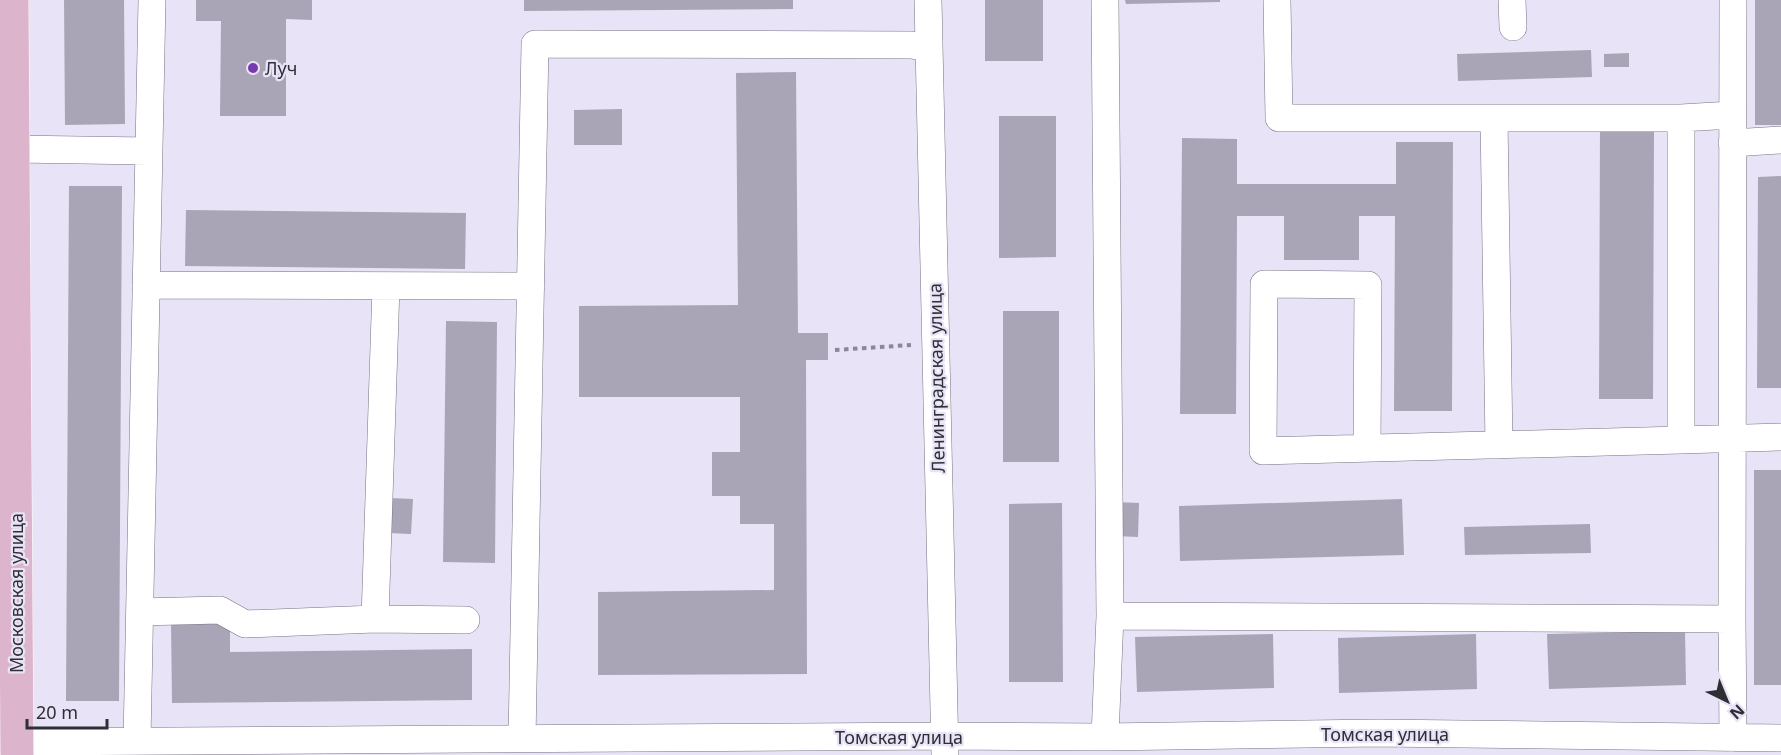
<svg xmlns="http://www.w3.org/2000/svg" width="1781" height="755" viewBox="0 0 1781 755" font-family="'Noto Sans',sans-serif">
<style>
.building{fill:#a9a5b7}
.lines{fill:none;stroke-linecap:round;stroke-linejoin:round}
.minor-casing{stroke:#767283;stroke-width:28}
.major-casing{stroke:#fff;stroke-width:34}
.path{stroke:#8b8895;stroke-width:4;stroke-dasharray:4.5 4.5;stroke-linecap:butt}
.minor{stroke:#fff;stroke-width:27}
.major{stroke:#dcb4cb;stroke-width:33}
.poi-dot{fill:#7739af;stroke:#e8e3f6;stroke-width:2}
.labels{text-anchor:middle;dominant-baseline:central;stroke-width:4.5;stroke-linejoin:round;paint-order:stroke}
.poi-label{font-size:18px;fill:#2f2e35;stroke:#e8e3f6;text-anchor:start}
.street-label{font-size:18px;fill:#2f2e35;stroke:#e8e3f6}
</style>
<rect width="100%" height="100%" fill="#e8e3f6"/>
<!-- building -->
<path class="building" d="M64 0H124L125 124 65 125Z
M196 0H312V20L286 19V116H220L221 21H196Z
M524 0H793V9L524 11Z
M985 0H1043V61H985Z
M1125 0H1220V2L1126 4Z
M1755 0H1781V125H1755Z
M1591 50 1592 77 1458 81 1457 54Z
M1629 53V67H1604V54Z
M796 72 798 333H828V360H806L807 674 598 675V592L774 590V524H740V496H712V452H740V397H579V306L738 305 736 73Z
M622 109V145H574V110Z
M999 116H1056V257L999 258Z
M1600 127H1654L1653 399H1599Z
M1182 138 1237 139V184H1396V142H1453L1452 411H1394L1395 216H1359V260H1284V216H1237L1236 414H1180Z
M1781 176V388H1757L1758 177Z
M69 186H122L119 701H66Z
M186 210 466 213 465 269 185 266Z
M1003 311H1059V462H1003Z
M446 321 497 322 495 563 443 562Z
M1754 470H1781V685H1754Z
M390 498 413 499 411 534 388 533Z
M1402 499 1404 555 1180 561 1179 506Z
M1116 502 1139 503 1138 537 1115 536Z
M1062 503 1063 682H1009V504Z
M1590 524 1591 553 1465 555 1464 527Z
M230 621V652L472 649V700L172 703 171 622Z
M1685 631 1686 685 1549 689 1547 634Z
M1273 634 1274 688 1137 692 1135 637Z
M1476 634 1477 689 1339 693 1338 638Z"/>
<g class="lines">
<defs>
<path id="minor" d="M928 0 945 755
M1105 0 1110 616
M1277 0 1279 118H1681V440L1263 451 1264 284 1368 285 1367 448
M1512 0 1513 27
M1494 118 1499 445
M1681 118 1732 115
M1732 143 1781 140
M13 149 148 151
M146 285 531 286
M1681 440 1781 437
M140 612 220 610 245 624 375 619 386 286
M375 619 466 620
M1732 619 1733 0
M1105 737 1110 616 1732 619 1733 738
M522 739 535 44 912 45 928 48
M137 741 152 0
M17 742 945 736 1105 737 1378 733 1781 738"/>
<path id="major" d="M12 0 17 755"/>
</defs>
<!-- minor casing -->
<use href="#minor" class="minor-casing"/>
<!-- major casing -->
<use href="#major" class="major-casing"/>
<!-- path -->
<path class="path" d="M835 350 911 345"/>
<!-- minor -->
<use href="#minor" class="minor"/>
<!-- major -->
<use href="#major" class="major"/>
</g>
<!-- markers -->
<circle class="poi-dot" cx="253" cy="68" r="6"/>
<g class="labels">
<!-- poi labels -->
<g class="poi-label">
<text x="265" y="68">Луч</text>
</g>
<!-- street labels -->
<g class="street-label">
<text transform="translate(936 378) rotate(-91)">Ленинградская улица</text>
<text transform="translate(16 593) rotate(-90)">Московская улица</text>
<text x="1385" y="734">Томская улица</text>
<text x="899" y="737">Томская улица</text>
</g>
</g>
<!-- north arrow -->
<g transform="translate(1727 701) rotate(137)" stroke="#e8e3f6" stroke-width="4.5" paint-order="stroke">
<path d="M0-4.5L10 22L0 15L-10 22Z" fill="#2f2e35"/>
<text y="-9" font-size="16" font-weight="bold" text-anchor="middle" fill="#2f2e35">N</text>
</g>
<!-- scale -->
<path d="M27 719v9h80v-9" fill="none" stroke="#2f2e35" stroke-width="3"/>
<text x="36" y="719" font-size="18" fill="#2f2e35" stroke="#e8e3f6" stroke-width="4.5" paint-order="stroke">20 m</text>
</svg>
